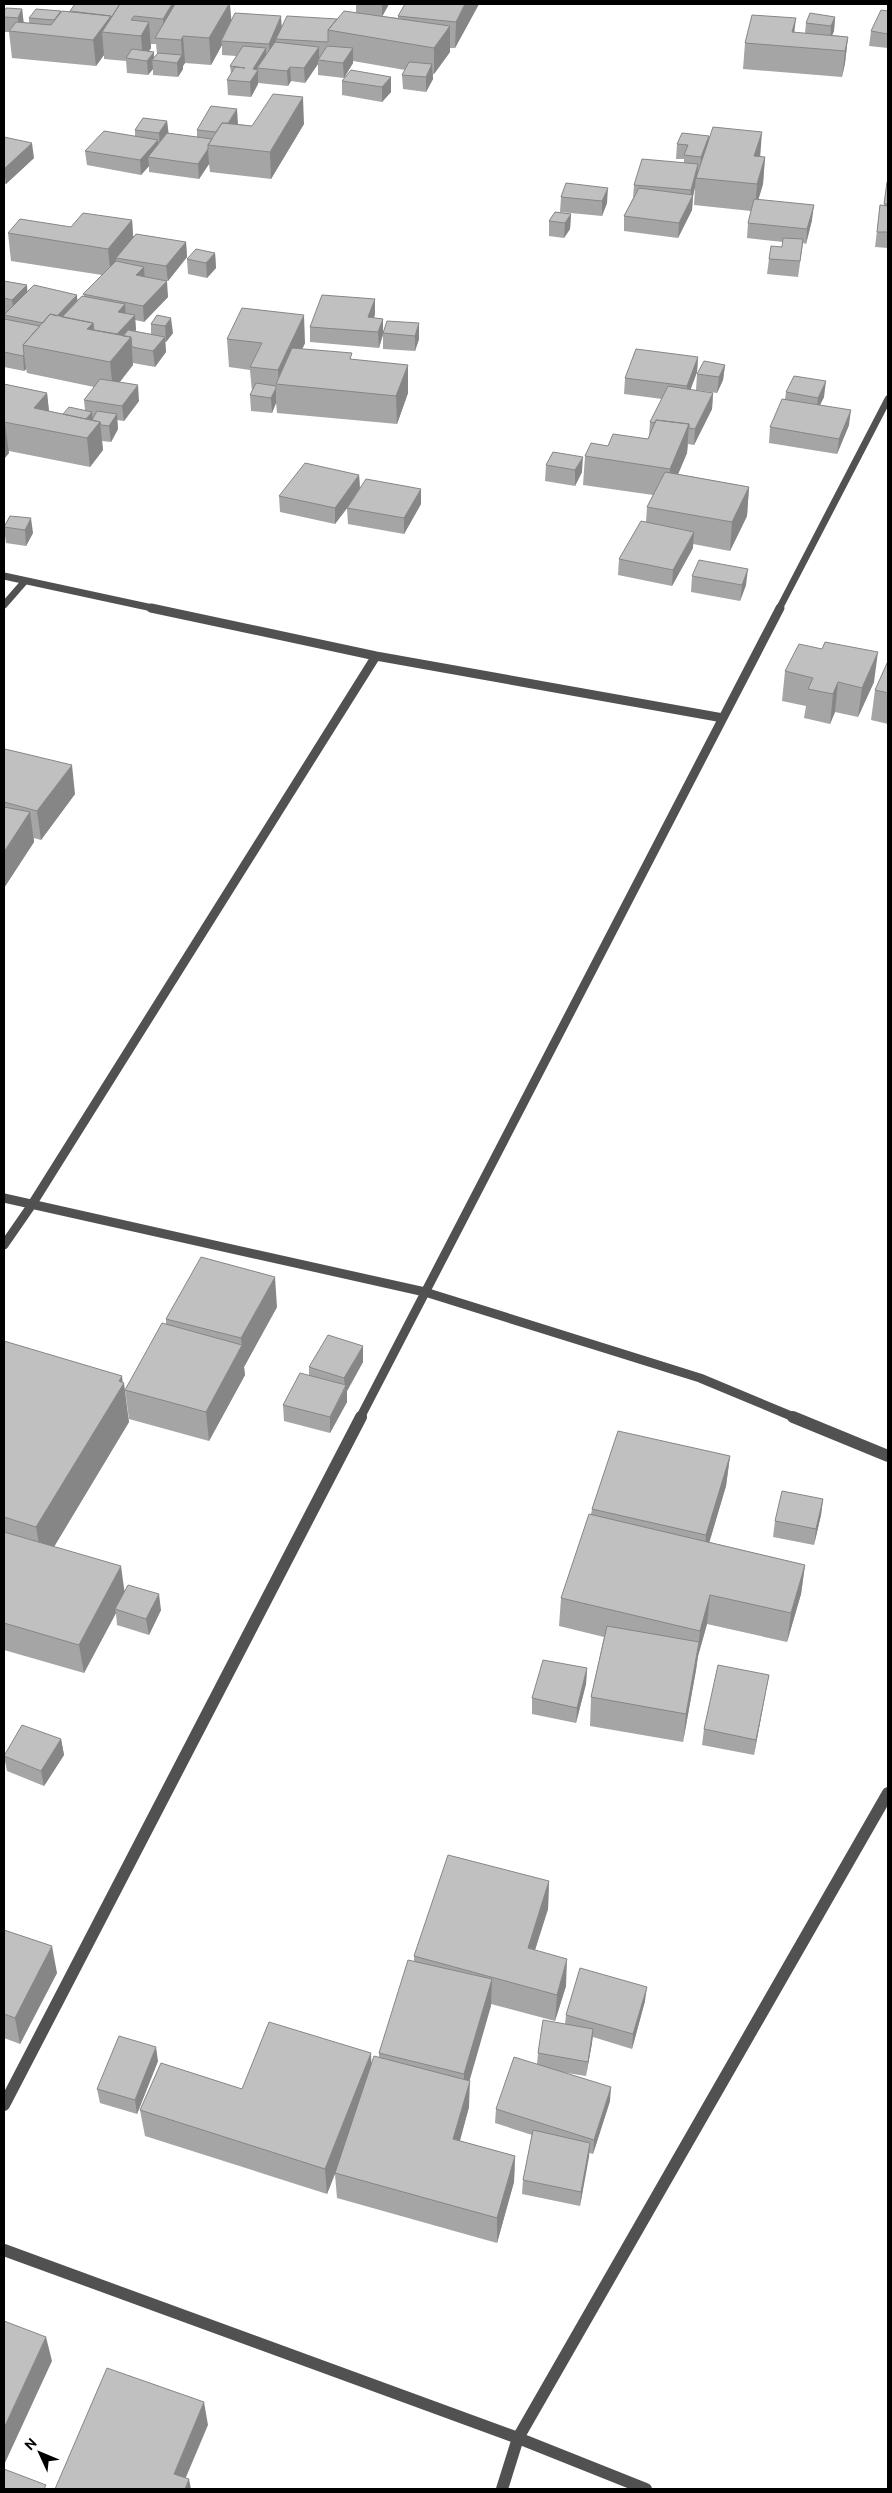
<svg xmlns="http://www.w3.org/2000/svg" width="892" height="2493" viewBox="0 0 892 2493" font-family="Ubuntu,sans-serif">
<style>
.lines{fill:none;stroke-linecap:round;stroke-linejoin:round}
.street-far2{stroke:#515151;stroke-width:7}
.street-far1{stroke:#515151;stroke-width:9}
.street{stroke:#515151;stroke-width:12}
.wall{fill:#a5a5a5;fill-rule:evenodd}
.shaded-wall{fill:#868686}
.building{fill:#c0c0c0;stroke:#868686}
</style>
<rect width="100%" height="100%" fill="#fff"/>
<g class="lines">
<!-- street-far2 -->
<path class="street-far2" d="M4 576 157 609
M4 605 25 581
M779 609 888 399"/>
<!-- street-far1 -->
<path class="street-far1" d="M151 608 376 656 723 718
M4 1198 425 1292 700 1378 796 1418
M4 1245 31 1206 376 656
M360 1418 780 608"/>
<!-- street -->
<path class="street" d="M793 1417 888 1456
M4 2105 361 1417
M4 2250 518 2438 646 2489
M502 2489 518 2438 888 1793"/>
</g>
<!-- wall -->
<path class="wall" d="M356 4H389L382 16 398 18V16L479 4 455 48H450V52L434 74H433V79L426 92 403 89 402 75 405 70 353 61V63L344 78 318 75V64L305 83 291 81 288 86 258 83V84L251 97 228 95 227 80 231 74 230 66 236 56 222 55V45L211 65 185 63 183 66V69L178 77 153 75V69L148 75 127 73 126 61 104 59V55L96 66 12 58 9 32H4V12L22 9 23 22 29 23V18L61 11 231 20 281 28 337 19 356 12ZM151 44H156L157 54 154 58V52L149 51 151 48Z
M888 11V48L869 46 871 31Z
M835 17 834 31 832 35 848 37 845 63 842 77 743 69 745 43 794 33H805L806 23Z
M391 77V92L382 102 342 95V81Z
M167 121 168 133 197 137V130L238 124 252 126 304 124 271 179 210 172 209 164 199 179 149 172V166L141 175 87 165 85 151 135 136V130Z
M4 137 34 158 6 184 4 183Z
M709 139 760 157H765L763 184 758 200 812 220 806 244 803 243 798 277 767 274 769 259 782 247 783 242 747 238 748 223 751 211 694 205 695 187 693 196 692 210 678 238 624 231V216L633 198 634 185 684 163V159H676L677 144Z
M887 182H888V248L875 247 880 205 884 206Z
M566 183 607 203 602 216 560 212 561 197Z
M555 212 571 214 570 229 564 238 549 236V221Z
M132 220 133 236 186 242 187 257 168 281H165L168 297 144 322 135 320 136 330 135 331 151 334V324L157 315 173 333 166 342H165L166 352 155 367 133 363V365L120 382 139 401 124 421 117 420 118 429 111 442 102 441 103 450 90 467 9 451V453L4 459V384L47 393 49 411 63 414 85 410 84 400 94 387 27 373 26 369 24 371 4 367V319L5 320 4 315 6 314 4 313V281L27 285V292L77 300 84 296 83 294 102 275 11 261 8 233 71 227Z
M215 253 216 268 207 278 188 274 187 259Z
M375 299V314L374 318 383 319V332L419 323V339L415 351 383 349V335L379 348 310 342V327Z
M227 339 305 343 302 349 353 360 408 365V393L397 424 277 413 276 403 272 413 251 411 250 395 252 392 250 370 229 367Z
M698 357 697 372 690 390 713 393 712 409 694 445 688 444 687 453 678 474 749 487 747 516 730 551 693 544V548L672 586 618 575 619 559 646 522 647 507 653 495 583 485 585 456 608 446 648 439 649 436 650 422 662 399 624 394 625 378Z
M725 365 723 380 717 393 696 390 697 374Z
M786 392 824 397 820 405 849 425 837 454 769 443 770 427 785 399Z
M553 452 582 472 575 486 545 481 546 465Z
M359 475 360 488 421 504 404 534 348 524 347 508 335 524 280 512 279 496Z
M10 516 33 533 26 546 6 543 4 527Z
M692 576 746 585 740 601 691 592Z
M888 661V724L871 720 875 690Z
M785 671 874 682 858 717 835 712 830 724 804 718 806 706 782 701Z
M4 751 75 794 41 840 34 838V842L4 888Z
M277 1307 244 1367 245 1375 209 1441 129 1419 125 1390 166 1324V1319Z
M4 1341 122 1383 129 1422 54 1547 125 1591 161 1610 149 1635 117 1625 116 1613 84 1673 4 1650Z
M363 1362 347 1391V1402L330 1433 284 1421 283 1405 309 1376V1367Z
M730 1456 726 1486 709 1542 805 1565 801 1594 787 1642 707 1624 698 1656 696 1670 683 1742 590 1726 591 1697 604 1637 559 1626 561 1598 591 1514 592 1509Z
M823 1499 821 1515 814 1545 773 1537 775 1521Z
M587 1669 586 1684 576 1723 532 1714V1698Z
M769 1675 754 1755 702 1745 704 1729Z
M61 1739 64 1755 44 1786 7 1771 4 1756Z
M549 1881 548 1909 535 1950 566 1986 555 2021 491 2004 469 2081V2107L460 2141 515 2156 514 2182 497 2243 337 2198 335 2174 327 2194 145 2136 140 2110 372 2063 379 2057V2053L414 1962V1956Z
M4 1930 57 1973 20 2044 4 2038Z
M645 2001 632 2049 593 2037 586 2076 561 2072 610 2101 593 2154 589 2153 580 2206 522 2194 523 2180 532 2135 495 2123 496 2109 537 2064 538 2053 565 2024 566 2015Z
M158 2061 137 2114 100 2103 97 2089Z"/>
<!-- shaded-wall -->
<path class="shaded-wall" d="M172 4H178L165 39 163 19Z
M229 4H230L232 27 221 41 222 45 211 65 209 38Z
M382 4H389L382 17Z
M465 4H479L455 48 456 22Z
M22 9 24 24 19 32 18 18Z
M111 16V24L102 32 104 55 96 66 93 40Z
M281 16 282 30 276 39V43L270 58 269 44Z
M835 17 834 31 830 41 831 26Z
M796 18 793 44 792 32Z
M149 22 151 48 144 60H143L141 36Z
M450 26V52L434 74V48Z
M4 36 5 50 4 53Z
M183 36 185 63 183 66V69L178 77 177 63 182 55 181 40Z
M848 37 845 63 842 77 845 51Z
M319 47V60H318V64L305 83 304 68Z
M266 48V63L257 68V71L258 70V84L251 97 250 82 253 69Z
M353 48V63L344 78 343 63Z
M154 52V61L152 60 153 69 148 75 147 61Z
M432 64 433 79 426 92V77Z
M290 67 291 81 288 86 287 71Z
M391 77V92L382 102V87Z
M303 97 304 124 271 179 270 152Z
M237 109 238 124 223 148 222 133Z
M167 121 169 136 160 148 159 133Z
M762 132 760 159 754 156Z
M709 136 708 150 700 171 701 157Z
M158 140 159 154 148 157 149 166 141 175 140 160Z
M32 143 34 158 6 184 4 169Z
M208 149 209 164 199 179 198 164Z
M765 157 763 184 755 211 757 184Z
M698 164 697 178H696L695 187 693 196 692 210 678 238 679 223 690 200 691 190Z
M608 188 607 203 602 216V201Z
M814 205 812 220 806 244 807 229Z
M571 214 570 229 564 238 565 223Z
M132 220 134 248 116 258 117 269 111 277 108 249Z
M186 242 187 257 168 281 166 266Z
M215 253 216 268 207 278 206 263Z
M144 267 145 282 136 275Z
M167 281 168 297 144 322 143 306Z
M27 285 28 300 14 315 12 300Z
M77 295 78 310 48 324Z
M375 299V314L369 333 368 317Z
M125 304 126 320 118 312Z
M135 315 136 330 122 345 116 335Z
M304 315 305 343 286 385H279L278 370Z
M171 318 173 333 166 342 165 326Z
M383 319V334L379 348 378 332Z
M93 323 96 351 87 329Z
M419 323V339L415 351V336Z
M131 337 133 365 113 390 110 362Z
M165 337 166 352 155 367 153 351Z
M24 354 26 369 24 371 23 356Z
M698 357 697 372 686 402 687 386Z
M408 365V393L397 424 396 396Z
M725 365 723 380 717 393 719 377Z
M826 381 824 397 816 413 818 398Z
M138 385 139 401 124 421 122 406Z
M276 388V403L272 413 271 398Z
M47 393 50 421 34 408Z
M713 393 712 409 694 445 695 429Z
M851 410 849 425 837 454 839 439Z
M92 412 93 424 80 426Z
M117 414 118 429 111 442 109 426Z
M100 422 103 450 90 467 87 438Z
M5 424 9 453 4 459V426Z
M689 424 687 453 668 498 670 469Z
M583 457 582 472 575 486V470Z
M359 475 360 491 335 524V508Z
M749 487 747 516 730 551 732 522Z
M421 489V504L404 534V518Z
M31 518 33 533 26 546 25 530Z
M694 532 693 548 672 586 673 570Z
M748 569 746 585 740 601 742 585Z
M878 652 874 682 858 717 862 688Z
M838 682 835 712 830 724 833 694Z
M72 765 75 794 41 840 37 811Z
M30 812 34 842 4 888V852Z
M275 1277 277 1307 244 1367 245 1375 209 1441 206 1412 242 1346 241 1338Z
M363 1346V1362L347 1391V1402L330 1433V1417L345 1389 344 1378Z
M122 1376 123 1385 124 1383 129 1422 43 1565 36 1527Z
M730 1456 726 1486 703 1564 706 1535Z
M823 1499 821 1515 814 1545 816 1529Z
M805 1565 801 1594 787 1642 791 1613Z
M121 1566 125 1595 115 1609 116 1613 84 1673 79 1645Z
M159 1594 161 1610 149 1635 146 1619Z
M710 1595 707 1624 698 1656 696 1670 683 1742 686 1714 698 1649 700 1631Z
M587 1668 586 1684 576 1723 577 1708Z
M769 1675 766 1690 754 1755 756 1740Z
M61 1739 64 1755 44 1786 41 1771Z
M549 1881 548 1909 527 1975 528 1948Z
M52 1946 57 1973 20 2044 15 2018Z
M567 1959 566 1986 555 2021 557 1995Z
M492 1979 491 2006 464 2100V2074Z
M647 1987 645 2001 632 2049 633 2034Z
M593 2029 592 2043 586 2076 588 2062Z
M156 2047 158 2061 137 2114 135 2100Z
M371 2053 372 2079 327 2194 325 2169Z
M470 2081 469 2107 453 2165V2139Z
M611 2087 610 2101 593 2154 594 2140Z
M590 2143 589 2157 580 2206 581 2192Z
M515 2156 514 2182 497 2243V2218Z
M46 2337 52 2361 4 2465V2428Z
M204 2402 208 2425 181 2489 174 2474Z
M189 2479 191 2489H185Z"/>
<!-- building -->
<path class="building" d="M75 4H120L111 18V16L70 11Z
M120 4H172L163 19 134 16 131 20 149 22 141 36 102 32Z
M175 4H229L209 38 183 36 181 40 155 38Z
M405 4H465L456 22 398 16Z
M6 8 22 9 18 18 4 17V12Z
M36 9 61 11 54 20 29 18Z
M881 10 888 11V34L871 31Z
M62 11 111 16 93 40 9 31 16 22 51 25Z
M344 11 450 26 434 48 328 30Z
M235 13 281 16 269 44 221 41Z
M810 13 835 17 831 26 806 23Z
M752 15 796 18 792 32 848 37 845 51 745 43Z
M287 16 337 19 328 30V42L276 39Z
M275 42 319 47 304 68 290 67 287 71 257 68Z
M243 46 266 48 253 69 258 70 250 82 227 80 235 67 245 68 230 66Z
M327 46 353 48 343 63 318 60Z
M132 49 154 52 147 61 126 58Z
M158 53 182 55 177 63 152 60Z
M409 62 432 64 426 77 402 75Z
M351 70 391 77 382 87 342 81Z
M273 94 303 97 270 152 208 145 222 123 252 126Z
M211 106 237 109 228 123H222L216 132 197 130Z
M143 118 167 121 159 133 135 130Z
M713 127 762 132 754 156 765 157 757 184 696 178Z
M104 131 158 140 140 160 85 151Z
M167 133 212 139 208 145V149L198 164 148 157Z
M682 133 709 136 701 157 684 155 688 145 677 144Z
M4 137 32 143 4 169Z
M642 159 698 164 691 190 634 185Z
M887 182H888V204H884Z
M566 183 608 188 602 201 561 197Z
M639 188 693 195 679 223 624 216Z
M754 199 814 205 807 229 748 223Z
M880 205 888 206V232H877Z
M555 212 571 214 565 223 549 221Z
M83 213 132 220 108 249 8 233 20 219 71 227Z
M136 234 186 242 166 266 116 258Z
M783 238 803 239 800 261 769 259 771 246 782 247Z
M196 249 215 253 206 263 187 259Z
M116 261 144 267 136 275 167 281 143 306 83 294Z
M4 281 27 285 12 300 4 298Z
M34 285 77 295 57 316 50 314 43 323 4 315Z
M322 295 375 299 368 317 383 319 378 332 310 327Z
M82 296 125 304 118 312 135 315 117 334 94 330 93 323 62 317Z
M242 308 304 315 278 370 250 367 262 343 227 339Z
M50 314 93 323 87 329 131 337 110 362 23 345Z
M157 315 171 318 165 326 151 324Z
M4 319 40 326 23 345 24 354 23 356 4 352Z
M387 321 419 323 415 336 383 333Z
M128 330 165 337 153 351 132 347 131 337 123 336Z
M292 348 352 353 350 359 408 365 396 396 276 384Z
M636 349 698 357 687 386 625 378Z
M704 361 725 365 719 377 697 374Z
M794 376 826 381 818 398 786 392Z
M100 379 138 385 122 406 84 400Z
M256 383 276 386V388L271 398 250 395Z
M4 384 47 393 34 408 100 422 87 438 4 422Z
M668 386 713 393 695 429 689 428V424L656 420 655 423 650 422Z
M782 399 851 410 839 439 770 427Z
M69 407 92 412 86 419 63 414Z
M97 411 117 414 109 426 101 425 100 422 92 420Z
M656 420 689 424 670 469 585 456 591 443 608 446 613 434 648 439Z
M553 452 583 457 575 470 546 465Z
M305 463 359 475 335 508 279 496Z
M665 472 749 487 732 522 647 507Z
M366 479 421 489 404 518 347 508Z
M10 516 31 518 25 530 4 527Z
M641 521 694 532 673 570 619 559Z
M699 560 748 569 742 585 692 576Z
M825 642 878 652 862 688 838 682 833 694 808 689 813 678 785 671 799 644 822 649Z
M888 661V693L875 690Z
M5 749 72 765 37 811 4 802V751Z
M4 807 30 812 4 852Z
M201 1257 275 1277 241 1338 166 1319Z
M162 1323 242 1345 206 1412 125 1390Z
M328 1335 363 1346 344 1378 309 1367Z
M4 1341 122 1376 119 1381 124 1383 36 1527 4 1517Z
M300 1373 346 1385 330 1417 283 1405Z
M618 1431 730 1456 706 1535 592 1509Z
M782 1491 823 1499 816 1529 775 1521Z
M589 1514 805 1565 791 1613 710 1595 700 1631 561 1598Z
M4 1532 121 1566 79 1645 4 1623Z
M128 1585 159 1594 146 1619 115 1609Z
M607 1626 699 1642 686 1714 591 1697Z
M543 1660 587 1668 577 1708 532 1698Z
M718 1665 769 1675 756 1740 704 1729Z
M22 1725 61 1739 41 1771 4 1756Z
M448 1855 549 1881 528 1948 567 1959 557 1995 414 1956Z
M4 1930 52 1946 15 2018 4 2014Z
M408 1960 492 1979 464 2074 379 2053Z
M580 1968 647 1987 633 2034 566 2015Z
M543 2020 593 2029 588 2062 538 2053Z
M269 2022 371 2053 325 2169 140 2110 161 2063 242 2089Z
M119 2036 156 2047 135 2100 97 2089Z
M374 2056 470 2081 453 2139 515 2156 497 2218 335 2173Z
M514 2057 611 2087 594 2140 496 2109Z
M533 2130 590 2143 581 2192 523 2180Z
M4 2321 46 2337 4 2428Z
M107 2368 204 2402 174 2474 189 2479 185 2489H55Z
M4 2469 46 2485 44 2489H4Z"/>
<!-- border -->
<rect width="892" height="2493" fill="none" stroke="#000000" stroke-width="10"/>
<!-- north arrow -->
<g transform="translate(40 2453) rotate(314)" stroke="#ffffff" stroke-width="4" paint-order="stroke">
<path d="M0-4L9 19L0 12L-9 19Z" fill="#000000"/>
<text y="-8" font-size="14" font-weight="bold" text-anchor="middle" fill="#000000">N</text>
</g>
</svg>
